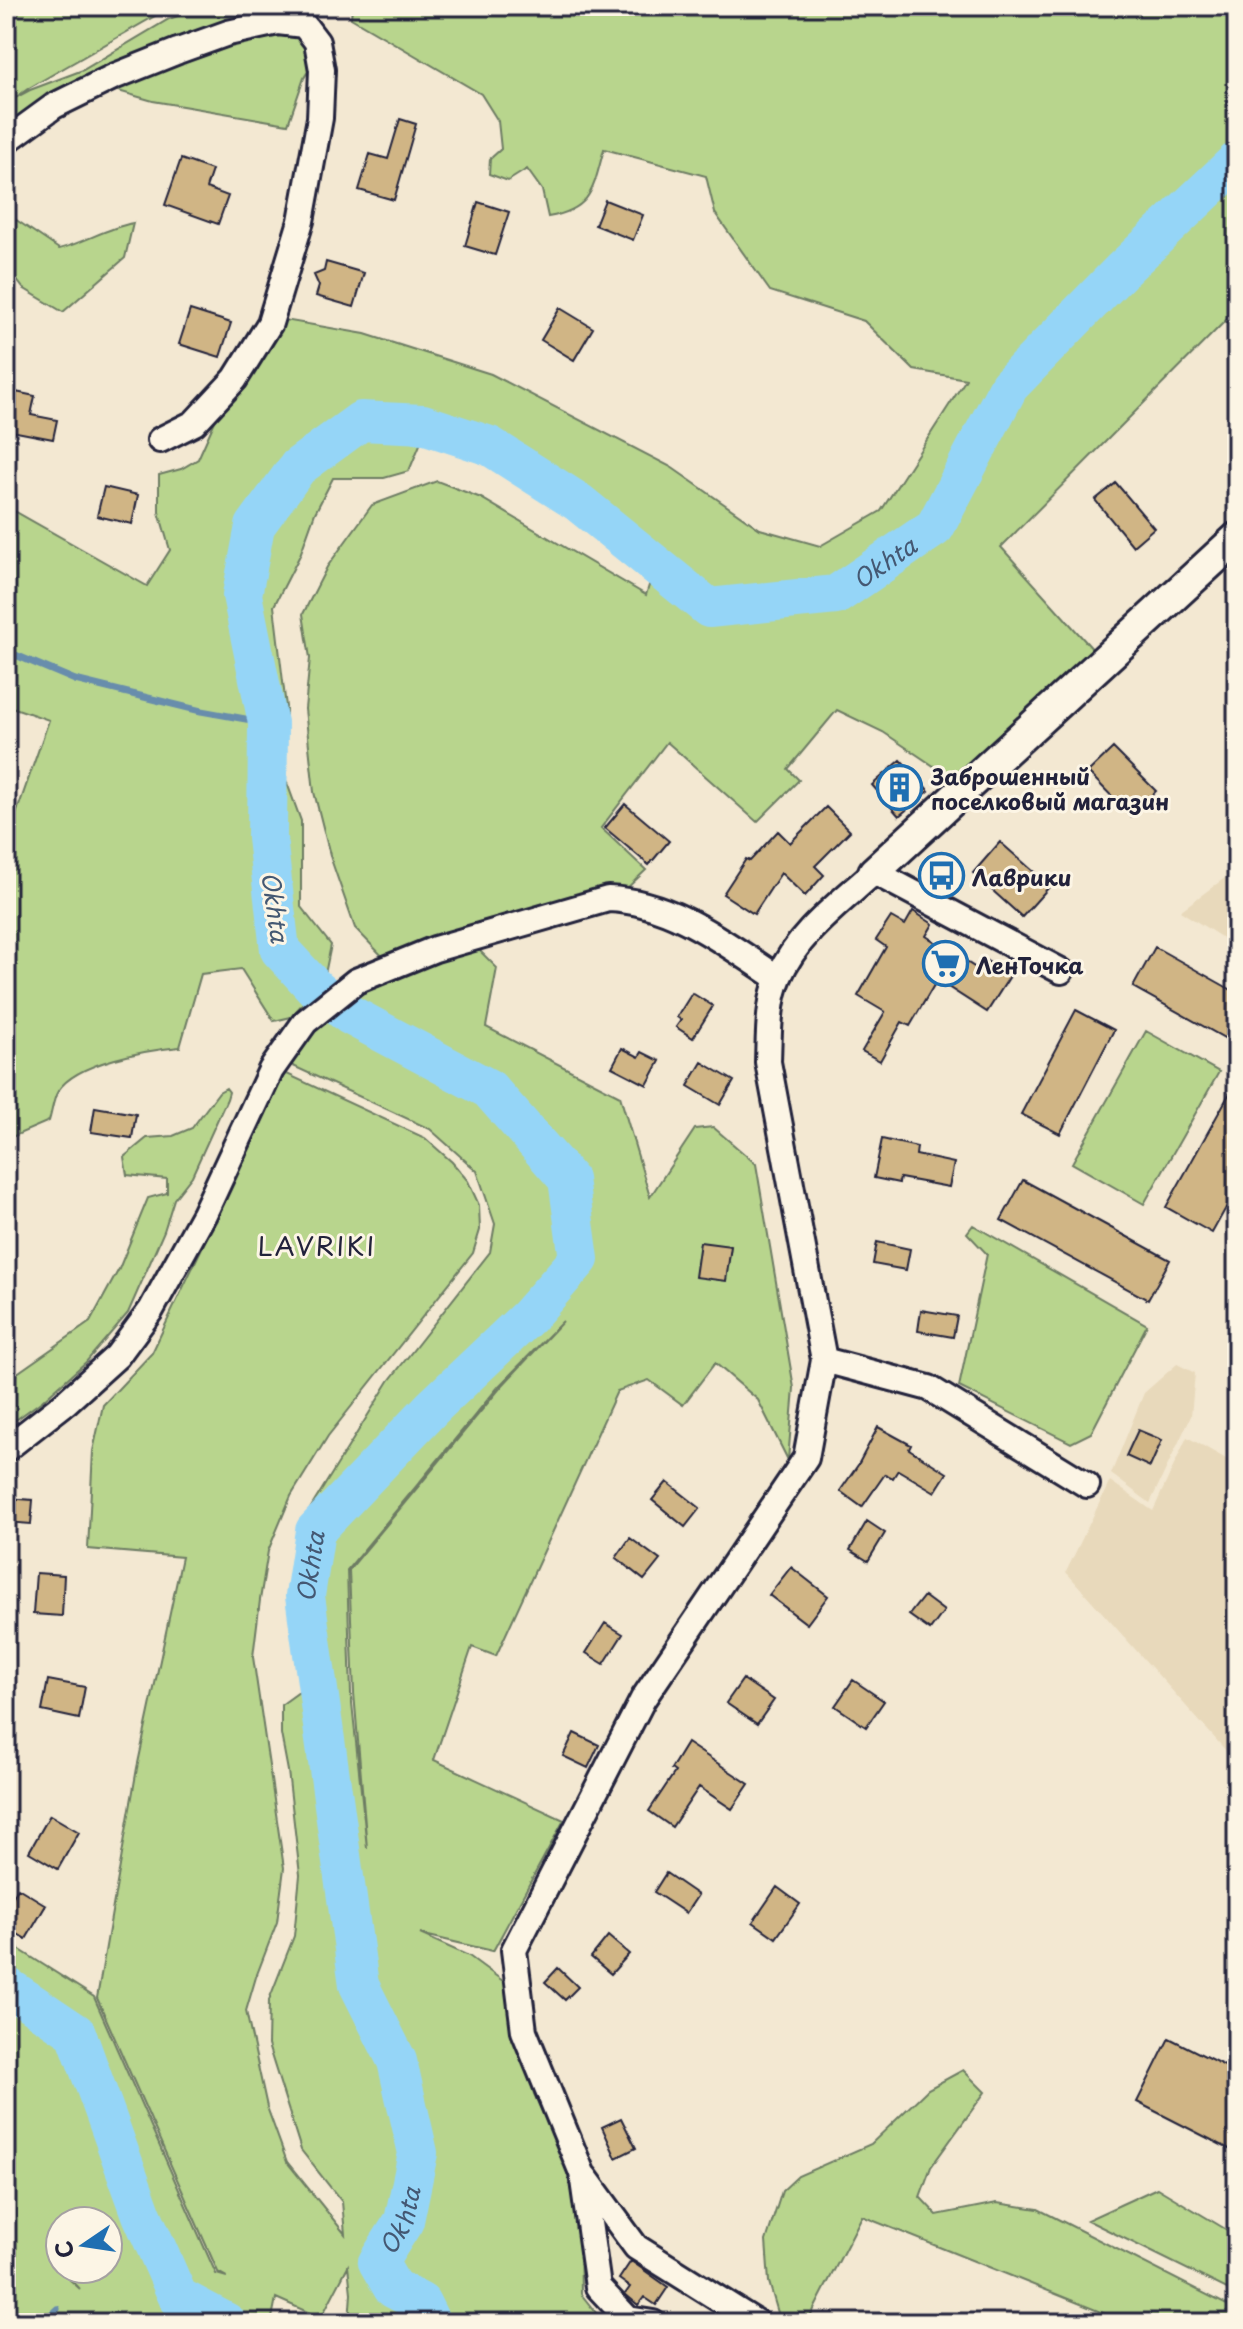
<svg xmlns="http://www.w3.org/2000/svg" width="1243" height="2329" viewBox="0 0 1243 2329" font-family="'Playpen Sans',sans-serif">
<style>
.built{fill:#e8d9bb}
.green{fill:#b8d58d;stroke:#6d7c64;stroke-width:2;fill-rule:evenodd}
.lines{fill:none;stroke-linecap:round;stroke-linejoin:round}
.stream{stroke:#678dac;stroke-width:7}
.river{stroke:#95d5f7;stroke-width:40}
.building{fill:#d0b585;stroke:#22223b;stroke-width:2}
.minor-casing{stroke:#22223b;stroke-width:30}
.tertiary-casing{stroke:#22223b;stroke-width:36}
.minor{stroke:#fcf5e5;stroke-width:24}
.tertiary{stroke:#fcf5e5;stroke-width:30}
.labels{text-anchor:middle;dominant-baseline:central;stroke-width:6;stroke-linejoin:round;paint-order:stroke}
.poi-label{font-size:22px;font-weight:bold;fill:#22223b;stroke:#fcf5e5;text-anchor:start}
.water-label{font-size:24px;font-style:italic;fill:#445873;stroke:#fcf5e5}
.quarter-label{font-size:26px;letter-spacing:2px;fill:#22223b;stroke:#fcf5e5}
</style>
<rect width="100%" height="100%" fill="#f3e8d2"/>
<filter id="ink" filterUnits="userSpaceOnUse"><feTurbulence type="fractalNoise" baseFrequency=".0125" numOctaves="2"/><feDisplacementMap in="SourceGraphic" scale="16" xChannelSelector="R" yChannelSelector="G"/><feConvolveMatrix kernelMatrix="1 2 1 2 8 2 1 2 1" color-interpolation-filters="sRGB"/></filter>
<g filter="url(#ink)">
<!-- built -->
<path class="built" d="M1237 869V947L1180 911Z
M1177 1364 1195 1373 1191 1416 1150 1503 1111 1474 1144 1393Z
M1187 1437 1237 1465V1763L1066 1572 1110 1481 1153 1511Z"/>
<!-- green -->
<path class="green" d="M6 6H182L162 12 29 88 15 98 30 90 83 70 169 19 206 6H319L278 22 317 52V56L304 78 288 124 153 101 101 86 6 143Z
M352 6H1237V309L1001 547 1095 652 953 779 883 732 837 710 788 769 799 780 757 822 667 742 601 828 646 870 621 894 593 890 386 960 355 928 331 859 314 792 305 709 310 658 303 614 327 567 372 505 437 481 481 498 646 595 661 547 652 559 579 500 491 442H421L409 471 384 478H333L315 513 300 555 274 606 286 707V780L301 821V907L331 945 324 979 291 1017 274 1021 241 969 201 974 180 1047C149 1050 76 1062 58 1091 53 1099 52 1112 49 1121L12 1137 6 1135V843L49 720 6 705V509L16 512 147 586 170 550 159 512V475L181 469 198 459 262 316 365 334 491 374 671 467 760 529 820 546 881 511 966 379 914 370 864 321 770 291 715 213 706 176 604 149C593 188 593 209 548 217L542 190 527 169 508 181 489 174 490 159 501 149 498 121 481 94 351 18Z
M6 213 59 249C85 242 107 228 133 223L125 258 63 312 23 288 6 266Z
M477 948 497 968 486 1027 620 1096 650 1197 695 1129 713 1127 756 1164 794 1388 788 1460 758 1400 715 1363 683 1405 649 1380 617 1391 496 1656 472 1647 434 1760 564 1820 493 1951 420 1934 469 1956 507 1984 534 2094 565 2162 580 2236 581 2294 604 2323H349L351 2293 348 2266 321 2318 276 2298 271 2323H6V1941L94 1997 216 2274 227 2277 218 2272 97 1998 137 1768 182 1557 88 1549 93 1451 103 1405 152 1353 285 1073 425 1138 452 1162 468 1181 479 1205 480 1230 473 1253 328 1436 291 1496 268 1551 260 1600 253 1657 284 1868 277 1922 256 1977 246 2011 267 2107 287 2162 345 2234 342 2202 301 2150 268 2045 269 2000 294 1936 300 1875 288 1771 281 1734V1705L303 1689 292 1582 300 1525 389 1381 490 1252 495 1224 477 1171 430 1129 291 1065 303 1037 359 988ZM563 1321 501 1387 349 1570 354 1693 367 1848 351 1694 347 1570 499 1386ZM60 2221H108V2269H68L70 2278 80 2289 68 2278 66 2269H60Z
M1146 1031 1219 1072 1144 1204 1072 1163Z
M226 1088 229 1092 227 1099 192 1176 174 1199 164 1231 128 1313 86 1362 42 1401 6 1427V1381L90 1322 119 1269 148 1198 167 1193V1179L127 1175 124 1157 147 1138 173 1136 192 1128 219 1092Z
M973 1225 1147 1325 1091 1433 1071 1443 959 1387 987 1254 967 1233Z
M963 2070 985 2092 931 2167 920 2197 937 2215 997 2203 1038 2209 1237 2310V2323H1128L862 2216 807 2323H781L769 2282 766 2241 782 2191 798 2176 871 2144 928 2089Z
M1157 2188 1237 2236V2294L1087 2220Z"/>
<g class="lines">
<!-- stream -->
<path class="stream" d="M6 651 75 680 201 711 268 723
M42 2323 57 2309"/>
<!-- river -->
<g class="river">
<path d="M6 1986 76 2033 142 2215 178 2297 227 2323"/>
<path id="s1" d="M431 2323 421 2303 393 2288 378 2262 404 2221 418 2153 397 2061 359 1985 305 1596 315 1531 432 1408 528 1317 579 1259 568 1179 489 1089 350 1015 317 990 280 950 267 838 268 723 242 595 255 526 298 467 361 421 423 424 490 446 578 502 709 608 836 595 935 527 1009 386 1122 270 1237 161"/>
</g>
</g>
<!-- building -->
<path class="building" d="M400 119 416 124 394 200 359 190 370 154 388 159Z
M181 159 212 170 206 188 228 196 218 224 165 205Z
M605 200 643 215 633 240 595 225Z
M478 202 509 212 495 255 465 246Z
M326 262 364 273 354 307 316 296 319 286 314 275 324 271Z
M560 308 593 328 574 360 541 340Z
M190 310 231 323 220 357 179 344Z
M11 391 35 396 31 415 57 420 53 439 6 430V403L8 404Z
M1116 483 1154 528 1133 546 1095 500Z
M104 487 138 495 132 524 97 516Z
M1113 748 1156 791 1131 816 1088 772Z
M901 760 929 791 899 816 872 785Z
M625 804 669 841 649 865 605 828Z
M826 807 850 831 815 866 824 875 805 896 781 873 754 914 723 894 746 859 750 861 778 831 790 843Z
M1000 842 1050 886 1022 917 973 873Z
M913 911 933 924 926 936 976 968 982 958 1010 976 987 1012 937 980 910 1026 902 1022 880 1061 862 1051 885 1012 858 996 886 947 876 940 891 917 905 925Z
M1155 947 1237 993V1045L1133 987Z
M692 993 713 1006 693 1038 676 1027 681 1020 677 1017Z
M1076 1010 1114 1030 1060 1134 1021 1114Z
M622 1048 639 1057 642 1052 660 1061 647 1085 612 1067Z
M702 1062 734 1081 720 1105 688 1086Z
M1237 1080V1188L1212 1233 1166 1207Z
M95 1107 136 1114 132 1138 91 1132Z
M882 1139 917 1147 916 1155 954 1163 949 1187 900 1178 899 1183 874 1178Z
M1023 1180 1170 1260 1148 1300 1001 1220Z
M700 1242 731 1246 726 1281 695 1277Z
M877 1242 910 1249 906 1270 873 1264Z
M921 1310 957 1316 953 1337 918 1331Z
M878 1427 911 1445 909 1449 947 1473 935 1492 898 1470 893 1478 885 1474 862 1507 840 1491 858 1465Z
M1138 1430 1162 1440 1150 1467 1126 1456Z
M667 1482 700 1508 685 1527 652 1500Z
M6 1498 33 1500 31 1524 6 1522Z
M867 1521 885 1533 868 1561 850 1550Z
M630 1538 660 1560 644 1580 616 1558Z
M791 1567 828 1596 807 1624 769 1595Z
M36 1573 64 1575 62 1616 33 1614Z
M924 1596 944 1611 930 1630 909 1615Z
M605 1623 623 1634 604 1664 586 1653Z
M743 1679 774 1700 757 1724 726 1703Z
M48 1680 85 1687 79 1719 42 1711Z
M853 1680 884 1701 866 1727 835 1706Z
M574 1733 599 1745 588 1768 563 1756Z
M687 1743 749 1784 732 1809 699 1787 672 1827 649 1811 675 1772 671 1769Z
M50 1815 79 1832 58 1869 29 1852Z
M666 1873 698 1895 686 1913 654 1892Z
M777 1887 800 1904 776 1938 753 1922Z
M18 1888 46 1905 26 1939 6 1927V1908Z
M608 1936 629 1954 611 1974 591 1957Z
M558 1968 578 1987 565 2000 545 1982Z
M1169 2038 1237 2072V2153L1137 2102Z
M621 2118 636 2148 616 2158 602 2127Z
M631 2261 668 2287 656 2305 644 2297 638 2305 625 2294 630 2287 619 2279Z"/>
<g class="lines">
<defs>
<path id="minor" d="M6 141 54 106 113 77 178 51 228 33 278 22 304 25 317 42 322 70 320 118 301 221 270 323 235 379 194 423 160 440
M824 1360 929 1388 1087 1485
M6 1449 65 1403 117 1356 151 1310 204 1214 271 1070 305 1022 356 981 435 949 608 899C672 901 726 944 778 978
M585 2177 636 2247 757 2323
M653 2323 628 2319 598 2287 582 2173 524 2031 514 1950 643 1699 806 1458 824 1360 768 1062C769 1035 768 1002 779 977 797 934 840 903 874 872L1061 971"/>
<path id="tertiary" d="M874 872 1237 538"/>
</defs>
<!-- minor casing -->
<use href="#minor" class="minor-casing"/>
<!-- tertiary casing -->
<use href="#tertiary" class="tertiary-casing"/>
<!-- minor -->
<use href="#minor" class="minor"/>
<!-- tertiary -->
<use href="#tertiary" class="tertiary"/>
</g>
</g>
<!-- icons -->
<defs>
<symbol id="building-ring" viewBox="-11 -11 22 22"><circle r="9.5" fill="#fcf5e5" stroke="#1f6fb2" stroke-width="1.5"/><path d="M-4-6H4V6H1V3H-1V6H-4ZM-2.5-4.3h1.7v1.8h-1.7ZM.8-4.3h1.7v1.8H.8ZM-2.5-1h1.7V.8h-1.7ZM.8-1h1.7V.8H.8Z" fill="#1f6fb2"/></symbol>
<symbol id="bus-ring" viewBox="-11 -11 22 22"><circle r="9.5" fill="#fcf5e5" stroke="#1f6fb2" stroke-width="1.5"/><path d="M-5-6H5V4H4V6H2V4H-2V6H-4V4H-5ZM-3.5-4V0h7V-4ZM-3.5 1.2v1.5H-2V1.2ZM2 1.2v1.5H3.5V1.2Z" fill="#1f6fb2"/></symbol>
<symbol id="supermarket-ring" viewBox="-11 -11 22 22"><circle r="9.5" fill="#fcf5e5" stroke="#1f6fb2" stroke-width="1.5"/><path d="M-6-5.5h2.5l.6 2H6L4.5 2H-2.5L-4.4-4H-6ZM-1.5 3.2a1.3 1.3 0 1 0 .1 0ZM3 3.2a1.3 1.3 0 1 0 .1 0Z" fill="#1f6fb2"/></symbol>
</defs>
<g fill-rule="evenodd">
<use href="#building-ring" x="874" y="762" width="51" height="51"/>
<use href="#bus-ring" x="916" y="850" width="51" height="51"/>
<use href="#supermarket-ring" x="920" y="938" width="51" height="51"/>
</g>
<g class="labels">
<!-- poi labels -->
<g class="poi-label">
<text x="931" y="775">Заброшенный<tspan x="931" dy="25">поселковый магазин</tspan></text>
<text x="972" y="876">Лаврики</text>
<text x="976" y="964">ЛенТочка</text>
</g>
<!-- water labels -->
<g class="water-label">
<text stroke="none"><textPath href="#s1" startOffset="2844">Okhta</textPath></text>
<text transform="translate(276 907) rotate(82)">Okhta</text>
<text stroke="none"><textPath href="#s1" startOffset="804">Okhta</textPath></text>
<text stroke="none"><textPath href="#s1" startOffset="132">Okhta</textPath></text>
</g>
<!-- quarter labels -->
<g class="quarter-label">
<text x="317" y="1245">LAVRIKI</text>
</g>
</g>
<!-- margin -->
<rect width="1243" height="2329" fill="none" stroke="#fcf5e5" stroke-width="32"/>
<rect x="16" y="16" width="1211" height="2297" fill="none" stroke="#22223b" stroke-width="3" filter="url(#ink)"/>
<!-- north arrow -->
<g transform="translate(84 2245) rotate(257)"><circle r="38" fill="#fcf5e5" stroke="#a5a1a1" stroke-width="2"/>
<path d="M0-6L14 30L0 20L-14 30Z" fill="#1f6fb2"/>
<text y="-12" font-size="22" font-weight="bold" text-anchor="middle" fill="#22223b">С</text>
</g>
</svg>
